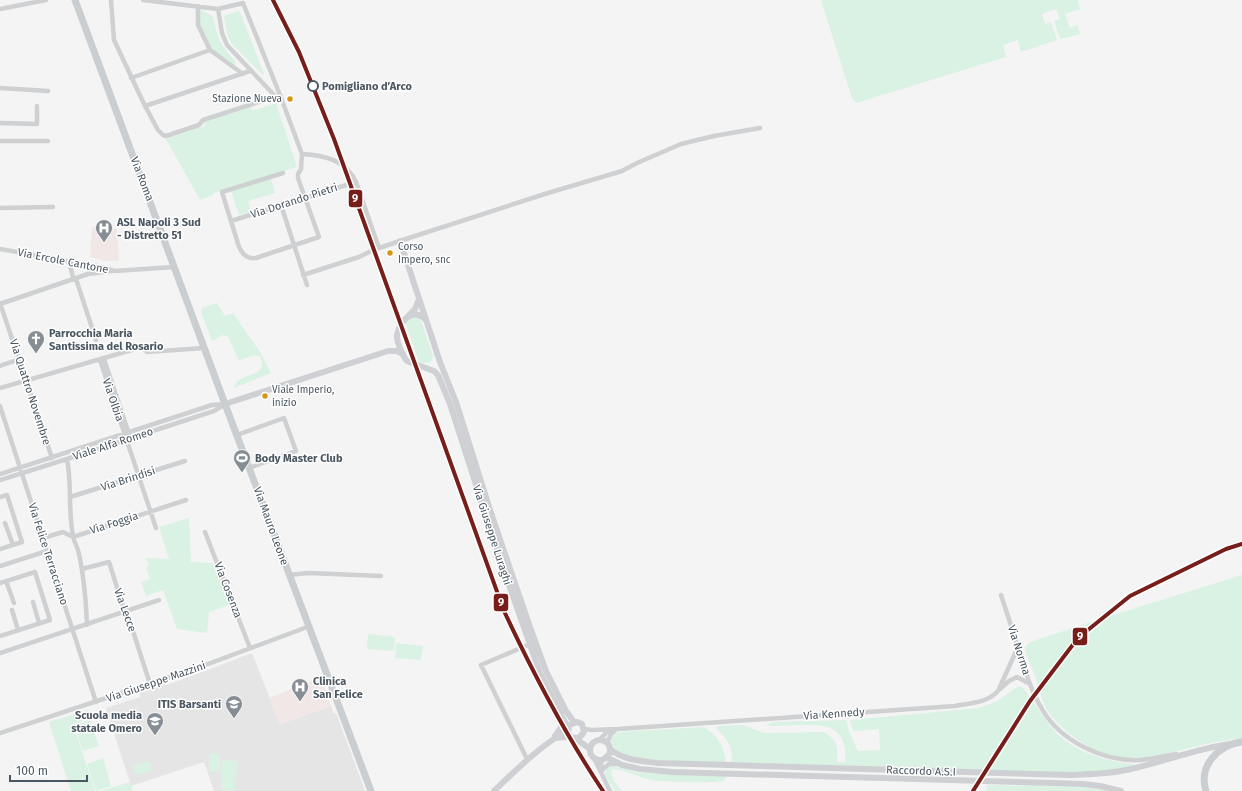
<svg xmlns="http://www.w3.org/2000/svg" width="1242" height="791" viewBox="0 0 1242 791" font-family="'Fira Sans',sans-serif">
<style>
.education{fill:#e6e5e6}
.medical{fill:#f1e7e6}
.green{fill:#d9f2e3}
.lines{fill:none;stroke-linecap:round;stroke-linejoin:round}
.street{stroke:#ced0d2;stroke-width:4.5}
.secondary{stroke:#ced0d4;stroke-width:6}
.primary{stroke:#caced1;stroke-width:7}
.rail-1-casing{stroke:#fff;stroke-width:7}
.rail-1{stroke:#771e1b;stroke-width:4}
.stop-dot{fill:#fff;stroke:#4a5661;stroke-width:2}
.bus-dot{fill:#d49613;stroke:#fff;stroke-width:1.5}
.labels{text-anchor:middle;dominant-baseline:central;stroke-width:3;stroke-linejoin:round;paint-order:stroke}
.bus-label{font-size:10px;fill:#4a5661;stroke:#fff;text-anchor:start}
.stop-label{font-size:11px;font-weight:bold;fill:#4a5661;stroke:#fff;text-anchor:start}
.street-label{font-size:11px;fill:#4a5661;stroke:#fff}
.poi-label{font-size:11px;font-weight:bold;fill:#4a5661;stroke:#fff;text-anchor:start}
.line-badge{stroke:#fff;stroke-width:1.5}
.badge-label{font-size:11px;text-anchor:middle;font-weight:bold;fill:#fff}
</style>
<rect width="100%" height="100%" fill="#f4f4f4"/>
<!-- education -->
<path class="education" d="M252 653 280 724 331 706 334 714 336 713 365 791H214L204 762 131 786 106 708 140 697V693L178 681Z"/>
<!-- medical -->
<path class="medical" d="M92 227 117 229 119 261H106L90 257Z
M321 677 331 706 280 724 269 698Z"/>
<!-- green -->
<path class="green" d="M821 0H1078L1080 9 1065 14 1070 28 1077 25 1080 34 1060 39 1054 21 1060 19 1056 9 1042 14 1045 24 1051 22 1057 40 1021 52 1018 40 1003 45 1006 57 856 103 854 101 852 98Z
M202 10 213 17C219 42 219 43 236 62L234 66 212 49 199 23V11Z
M238 11 240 12 264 74 263 75 231 43 228 37 224 17 226 15Z
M276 103 297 167 214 193 213 195 200 200 166 139 205 126 204 122 251 107 252 111Z
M271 179 275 193 248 201 251 212 239 215 231 191Z
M217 303 225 316 233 313 260 352 271 373 234 388C235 385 237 382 239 380 246 375 264 374 262 362 260 350 246 358 239 361L228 337 223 335 212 341 201 312 202 308Z
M415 317 420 318 421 321 433 356C432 364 425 364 419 362L406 325V320Z
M189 518 191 562 213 563 229 605 209 612 207 633 177 629 163 590 146 596 141 582 150 579 146 568 149 566 146 558 169 559 159 527Z
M1242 575V739C1210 740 1181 752 1150 757 1111 764 1072 743 1049 713 1042 703 1040 691 1036 679 1033 669 1028 660 1025 651V647L1030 642 1097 620Z
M368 634 395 637 394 651 367 649Z
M396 643 423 646 421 660 395 658Z
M1021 686 1024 689C1034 702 1043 717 1053 729 1074 754 1108 761 1138 765L1121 769 1075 773 731 762C735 750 726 737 716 728L718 726 743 725 765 733 823 732C838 739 838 747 837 762H845C849 717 812 725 781 726 776 726 770 726 766 725L773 722 846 720 849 731 858 751 880 750 879 729 853 731 850 720 978 708C987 705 995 703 1002 698 1009 693 1013 688 1021 686Z
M88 710 90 718 73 724 95 791H71L49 722Z
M90 720 99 746 83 751 74 725Z
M704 727C718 736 724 746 726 763 711 762 597 766 613 736L619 732Z
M210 753 220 754V772L209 771Z
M103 758 111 786 96 791 87 764Z
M222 760 237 761 235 791 221 790Z
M150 761 152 770 135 775 133 766Z
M609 766 617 767 640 773 725 776 726 780C716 784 663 782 651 780 638 777 626 770 612 769 610 778 616 784 622 791H615L605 775V772Z
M130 782 133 791H101Z
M987 785 1083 787 1113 791H986Z"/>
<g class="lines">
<!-- street -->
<path class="street" d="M111 0 114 40 145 106 158 130 163 135 166 136 199 125 203 120 280 95
M143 0 218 9 243 3 280 95 302 154 301 169 298 174V178L319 237 256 258C247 259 243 255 239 247L222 192 283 173
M198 6V25L210 50 243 74
M0 9 46 0
M218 9 222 33 227 45 275 96
M131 78 210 50
M0 88 48 91
M145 106 250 71
M0 123 37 124V106
M0 141H48
M302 154C324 155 346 160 356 182L379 248
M343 166 373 250
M281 205 307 285
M0 208 53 207
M231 221 356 182
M0 249 64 260 69 262 97 266 115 271 174 267
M69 262 73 277 76 279 96 340
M303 275 359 257 373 250 412 237 548 193 622 171 637 163 681 144 714 136 760 128
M0 303 52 458
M0 304 88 274 112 271
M104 359 129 434
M100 360 156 528
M0 366 17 360 19 357
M0 388 142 347 147 352 204 348
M0 406 96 702
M237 435 284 418 296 451 249 468
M67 459C72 485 68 511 73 536 74 542 78 548 79 554 84 577 86 601 87 625
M0 474 212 405 223 404
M0 480 67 459 214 411 225 404
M0 497 7 495 22 542 0 549
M70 497 185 461
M5 523 13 545
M205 532 250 648
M73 537 186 500
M43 538 63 532 73 537
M0 566 47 551
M82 569 109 562 127 619 132 628 150 684
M289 575 308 573 381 576
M6 581 14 603
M0 583 35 572 50 620 0 636
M1001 595C1007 613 1013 632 1019 650 1025 670 1031 691 1042 709 1060 741 1104 762 1140 760 1152 759 1164 756 1176 754
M33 602 39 623
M12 610 18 630
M0 653 159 600
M1000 689 1009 681 1017 677 1030 684
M584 729 592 730 618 729 955 706C971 703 987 703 998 691L1018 647
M0 733 200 667 310 626
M599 740 609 730
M607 743 611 734 616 730
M594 758 610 791
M527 759 481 665 530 644
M602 770 609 764H617
M602 771 601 762 603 759"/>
<!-- secondary -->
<path class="secondary" d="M400 241 440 362 456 402 490 510 531 630 546 671 566 711 574 722
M409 315 415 309 419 299
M425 319C412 307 400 321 397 335 396 340 403 357 407 361L434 371 438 375 450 404 501 562 540 673 568 728
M225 404 388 351H397L403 354
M555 736 562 726V717
M556 738 563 737 579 738 584 732 582 724 577 722 569 725 568 733 571 737
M576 739 590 749
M590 750a10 10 0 1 1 20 0a10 10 0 1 1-20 0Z
M610 749C623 760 641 761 657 763L1071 775C1089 774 1108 774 1126 770 1161 763 1194 749 1230 744
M606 757 622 765 640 769 673 772 1084 784 1100 786 1121 791
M494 791C517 769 540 746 568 730"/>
<!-- primary -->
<path class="primary" d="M75 0 225 404 371 791
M1206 791C1198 766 1218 745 1242 742"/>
<defs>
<path id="rail-1" d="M273 0 299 52 334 139 504 611C533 673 565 734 603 791
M973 791 1030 701 1078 638 1130 596 1226 549 1242 544"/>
</defs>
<!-- rail-1 casing -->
<use href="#rail-1" class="rail-1-casing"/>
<!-- rail-1 -->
<use href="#rail-1" class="rail-1"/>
</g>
<!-- icons -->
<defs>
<symbol id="hospital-pin" viewBox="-11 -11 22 30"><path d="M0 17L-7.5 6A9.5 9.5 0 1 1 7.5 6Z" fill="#868d94" stroke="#fff"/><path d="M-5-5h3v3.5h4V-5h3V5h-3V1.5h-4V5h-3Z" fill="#fff"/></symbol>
<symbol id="church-pin" viewBox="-11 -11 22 30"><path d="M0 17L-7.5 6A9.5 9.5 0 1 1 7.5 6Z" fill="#868d94" stroke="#fff"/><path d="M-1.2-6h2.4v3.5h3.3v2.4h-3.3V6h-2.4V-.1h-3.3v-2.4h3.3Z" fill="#fff"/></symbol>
<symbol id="stadium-pin" viewBox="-11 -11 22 30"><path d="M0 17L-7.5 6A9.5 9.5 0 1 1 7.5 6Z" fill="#868d94" stroke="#fff"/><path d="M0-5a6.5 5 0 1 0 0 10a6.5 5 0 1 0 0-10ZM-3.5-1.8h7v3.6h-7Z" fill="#fff"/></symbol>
<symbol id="school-pin" viewBox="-11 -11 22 30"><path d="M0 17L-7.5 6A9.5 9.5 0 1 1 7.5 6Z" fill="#868d94" stroke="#fff"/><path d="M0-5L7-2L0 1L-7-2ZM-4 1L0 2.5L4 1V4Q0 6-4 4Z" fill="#fff"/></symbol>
</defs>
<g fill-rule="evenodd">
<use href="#hospital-pin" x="94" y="218" width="20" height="27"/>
<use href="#church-pin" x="26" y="329" width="20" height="27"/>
<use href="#stadium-pin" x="232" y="448" width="20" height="27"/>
<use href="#hospital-pin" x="290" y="677" width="20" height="27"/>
<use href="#school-pin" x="224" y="694" width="20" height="27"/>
<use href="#school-pin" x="145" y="711" width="20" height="27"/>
</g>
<!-- markers -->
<circle class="stop-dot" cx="313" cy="86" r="5"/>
<g class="bus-dot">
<circle cx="290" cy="99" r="3.5"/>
<circle cx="390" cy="253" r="3.5"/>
<circle cx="265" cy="396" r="3.5"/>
</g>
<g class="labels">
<!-- bus labels -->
<g class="bus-label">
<text x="282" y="99" text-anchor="end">Stazione Nueva</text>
<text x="398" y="247">Corso<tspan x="398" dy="13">Impero, snc</tspan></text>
<text x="272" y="390">Viale Imperio,<tspan x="272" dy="13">inizio</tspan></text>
</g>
<!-- stop labels -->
<g class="stop-label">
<text x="322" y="86">Pomigliano d’Arco</text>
</g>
<!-- street labels -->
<g class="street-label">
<text transform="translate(142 179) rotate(69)">Via Roma</text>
<text transform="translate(294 201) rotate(-18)">Via Dorando Pietri</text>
<text transform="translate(63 261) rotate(11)">Via Ercole Cantone</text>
<text transform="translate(30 392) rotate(72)">Via Quattro Novembre</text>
<text transform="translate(113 400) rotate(71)">Via Olbia</text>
<text transform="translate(113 444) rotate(-18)">Viale Alfa Romeo</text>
<text transform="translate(128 479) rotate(-18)">Via Brindisi</text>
<text transform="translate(114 523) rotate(-18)">Via Foggia</text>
<text transform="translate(271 526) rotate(70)">Via Mauro Leone</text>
<text transform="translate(492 535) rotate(72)">Via Giuseppe Luraghi</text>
<text transform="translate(48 554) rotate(72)">Via Felice Terracciano</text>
<text transform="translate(228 590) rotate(69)">Via Cosenza</text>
<text transform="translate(125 610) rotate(70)">Via Lecce</text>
<text transform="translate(1019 650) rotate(72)">Via Norma</text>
<text transform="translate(156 682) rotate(-19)">Via Giuseppe Mazzini</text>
<text transform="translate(834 714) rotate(-4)">Via Kennedy</text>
<text transform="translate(921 771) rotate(2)">Raccordo A.S.I</text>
</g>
<!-- poi labels -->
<g class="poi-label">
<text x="117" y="222">ASL Napoli 3 Sud<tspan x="117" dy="13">- Distretto 51</tspan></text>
<text x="49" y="333">Parrocchia Maria<tspan x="49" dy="13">Santissima del Rosario</tspan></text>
<text x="255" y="458">Body Master Club</text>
<text x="313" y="681">Clinica<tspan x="313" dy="13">San Felice</tspan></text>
<text x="221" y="704" text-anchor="end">ITIS Barsanti</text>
<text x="142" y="715" text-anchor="end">Scuola media<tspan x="142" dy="13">statale Omero</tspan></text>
</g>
</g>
<g class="line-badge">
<rect x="348" y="189" width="15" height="19" rx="4" fill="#771e1b"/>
<rect x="493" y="593" width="16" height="19" rx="4" fill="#771e1b"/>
<rect x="1072" y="627" width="16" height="19" rx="4" fill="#771e1b"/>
</g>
<g class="badge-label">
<text x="355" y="202">9</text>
<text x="501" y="606">9</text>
<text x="1080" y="640">9</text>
</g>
<!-- scale -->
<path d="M10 775v6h77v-6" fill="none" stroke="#4a5661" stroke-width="2"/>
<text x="16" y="775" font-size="12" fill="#4a5661" stroke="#ffffff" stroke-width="3" paint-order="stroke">100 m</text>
</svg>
